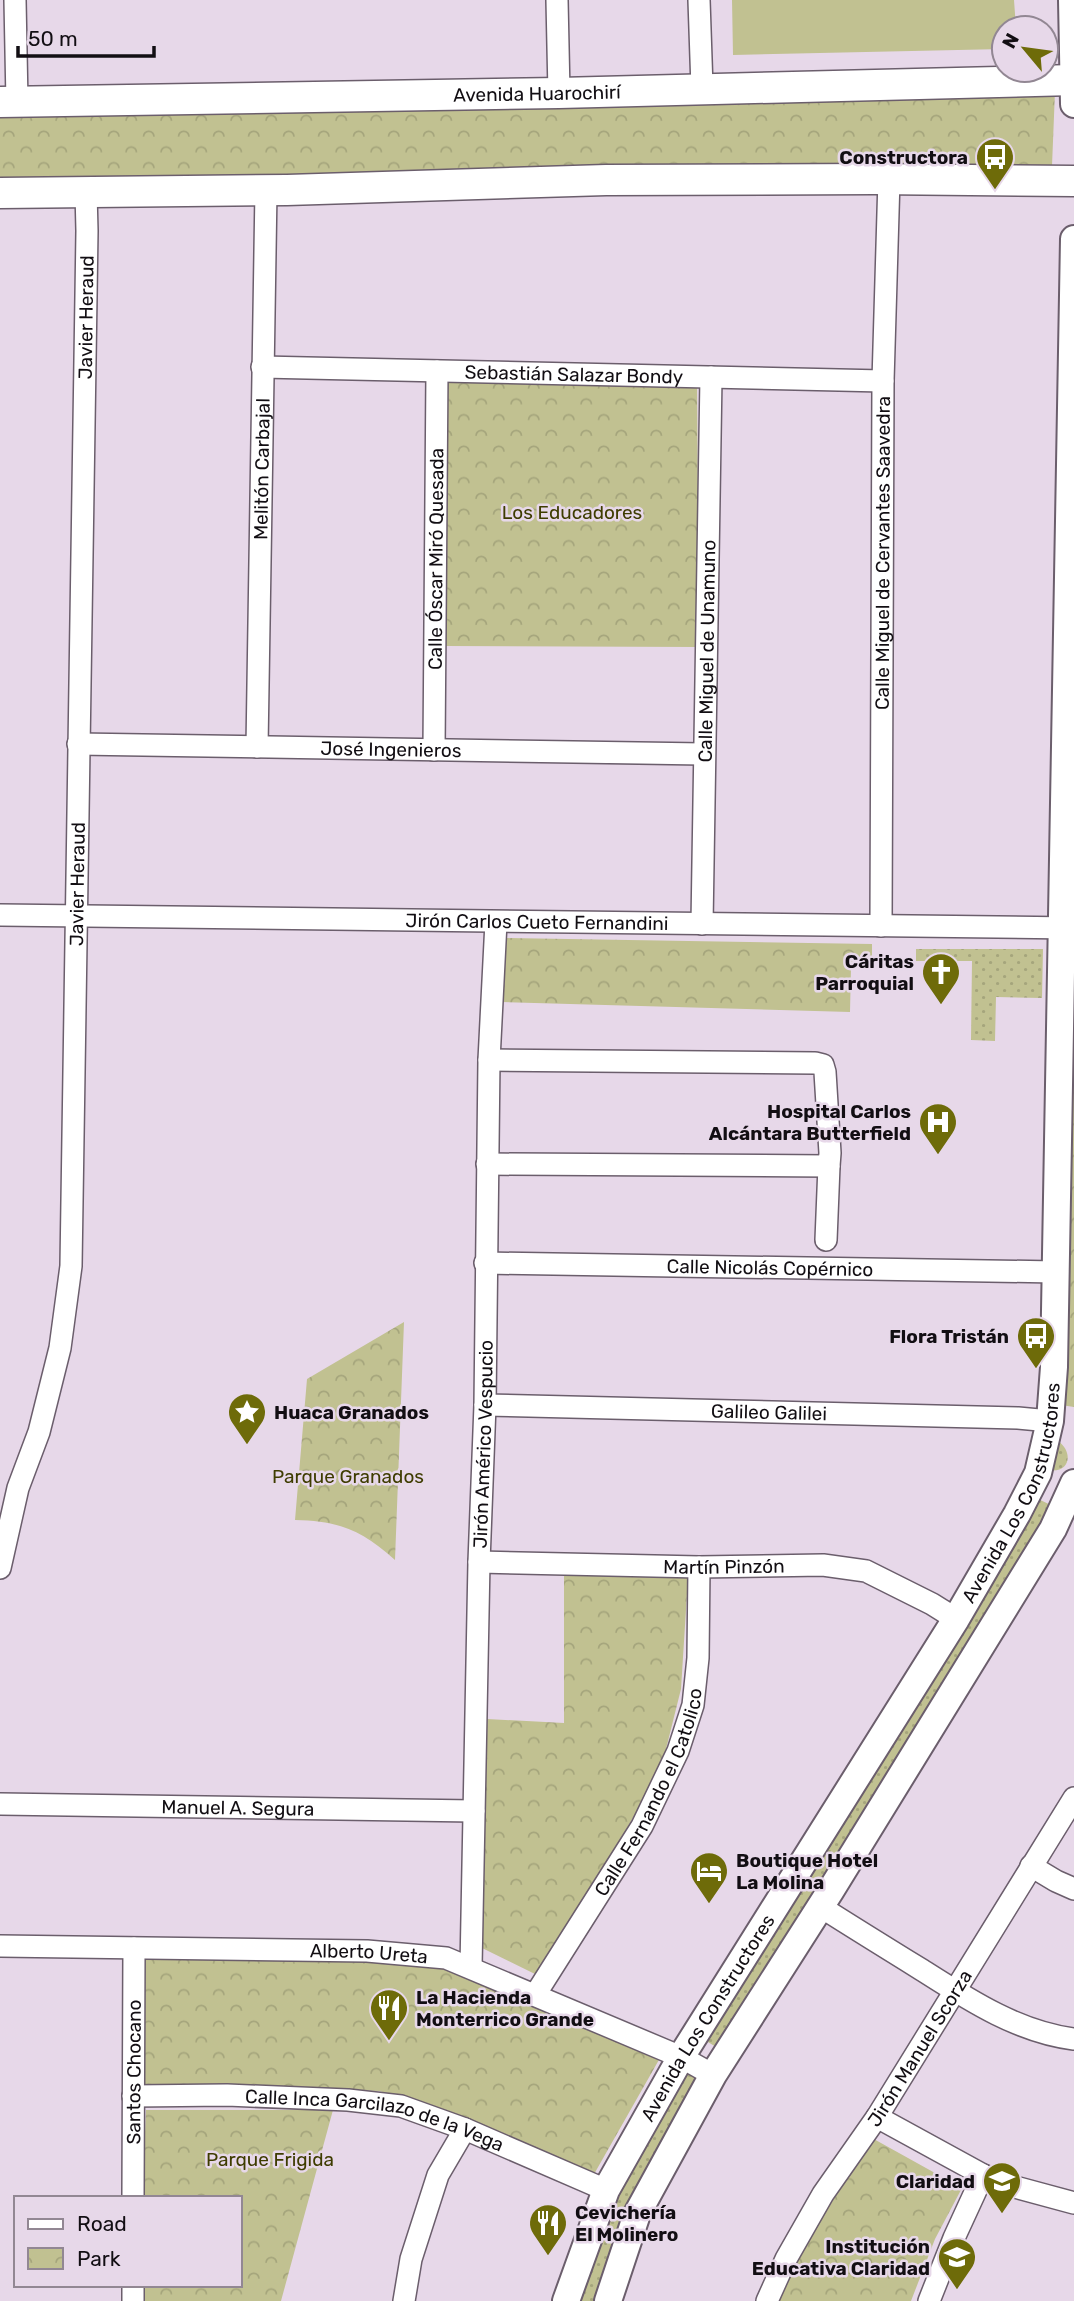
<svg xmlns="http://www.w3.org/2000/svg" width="1074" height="2301" viewBox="0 0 1074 2301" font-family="Rubik,sans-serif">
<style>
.grass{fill:url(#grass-dots)}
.park{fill:url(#park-crowns)}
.pitch{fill:#c1c191}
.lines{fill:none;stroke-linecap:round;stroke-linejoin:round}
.minor-casing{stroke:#6b5e6c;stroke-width:24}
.tertiary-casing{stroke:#6b5e6c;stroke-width:30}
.secondary-casing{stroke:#6b5e6c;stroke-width:33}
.minor{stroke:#fff;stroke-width:21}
.tertiary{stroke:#fff;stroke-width:26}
.secondary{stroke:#fff;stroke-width:30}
.labels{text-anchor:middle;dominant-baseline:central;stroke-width:5;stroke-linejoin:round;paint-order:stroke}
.street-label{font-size:19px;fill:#120e13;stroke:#e7d8e9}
.poi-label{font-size:19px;font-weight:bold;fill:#120e13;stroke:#e7d8e9;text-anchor:end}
.park-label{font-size:19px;fill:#3e3c00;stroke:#e7d8e9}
</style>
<defs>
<pattern id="grass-dots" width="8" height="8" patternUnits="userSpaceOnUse" patternTransform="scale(1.75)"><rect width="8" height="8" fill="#c1c191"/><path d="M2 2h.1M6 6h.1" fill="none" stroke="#a5a57c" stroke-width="1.8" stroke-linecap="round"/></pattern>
<pattern id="park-crowns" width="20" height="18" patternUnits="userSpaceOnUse" patternTransform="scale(1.75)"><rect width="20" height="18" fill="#c1c191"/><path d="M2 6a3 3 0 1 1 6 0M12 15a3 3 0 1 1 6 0" fill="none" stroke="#a5a57c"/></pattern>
</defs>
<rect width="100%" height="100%" fill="#e7d8e9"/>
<!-- grass -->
<path class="grass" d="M916 949H1043L1042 998 996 997 995 1041 971 1040 972 961H916Z
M1058 1441C1074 1452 1070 1474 1048 1470Z
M1034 1497 1055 1507 721 2050 703 2039Z
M690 2070 700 2078 603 2301H581L592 2260 617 2194 684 2072Z"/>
<!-- park -->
<path class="park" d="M1055 91 1052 166 0 181V108Z
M447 379H697L699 647 445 646Z
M505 938 872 944V967H851L850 1012 502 1002Z
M1074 954V1407L1061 1405Z
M404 1322 395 1560C361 1530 340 1521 295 1520L307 1379Z
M564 1575 688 1578 681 1689 665 1753 650 1787 616 1848 537 1975 482 1948 487 1719 564 1723Z
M141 1957 364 1960 451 1969 660 2058 593 2176 412 2100 379 2091 141 2085Z
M146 2110H333L281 2301H138V2285H240V2198H142Z
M872 2138 962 2188 935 2239 911 2301H778L796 2259Z"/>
<!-- pitch -->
<path class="pitch" d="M732 0H1014L1016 28H1004V49L733 55Z"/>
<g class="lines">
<defs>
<g id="minor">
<path d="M15 0 17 102"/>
<path d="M557 0 559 93"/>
<path d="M699 0 702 88"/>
<path id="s1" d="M262 367 883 381"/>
<path id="s2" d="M78 744 703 754"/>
<path id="s3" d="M257 747 266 190"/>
<path id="s4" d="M434 750 437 371"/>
<path id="s5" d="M0 915 1074 928"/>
<path id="s6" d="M702 924 711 377"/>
<path id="s7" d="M881 926 883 381 889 179"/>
<path d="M487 1164 829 1166 830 1153 825 1072 823 1065 815 1063 489 1060"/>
<path d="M826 1240 829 1166"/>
<path id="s8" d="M485 1263 1056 1272"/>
<path id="s9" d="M485 1405 1018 1418 1050 1421"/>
<path id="s10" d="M479 1562 699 1567 823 1565 866 1571 932 1604 956 1619"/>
<path id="s11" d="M0 1568 18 1488 39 1432 60 1348 71 1266 87 231 86 192"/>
<path id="s12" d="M0 1804 474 1811"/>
<path d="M1031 1866 1056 1881 1074 1889"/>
<path d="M821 1907C854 1928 888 1949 922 1970 969 2000 1018 2032 1074 2039"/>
<path id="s13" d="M0 1946 367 1951 446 1958 681 2057 713 2075"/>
<path id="s14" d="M471 1967 479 1562 485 1405 489 1060 496 922"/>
<path id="s15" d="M535 1995 642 1826 678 1751 693 1705 698 1658 699 1567"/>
<path id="s16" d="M133 2096 227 2095 348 2100 401 2106 465 2129 606 2190"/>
<path d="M877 2117 983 2175 1015 2187 1074 2203"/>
<path id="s17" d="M133 2198 134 1948"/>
<path d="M133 2301V2285"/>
<path d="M404 2301 411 2259 438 2175 465 2129"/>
<path id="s18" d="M767 2301 786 2259 823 2194 877 2117 1074 1798"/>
<path d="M929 2301 954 2238 983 2175"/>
</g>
<g id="tertiary">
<path d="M1072 0 1074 104"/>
<path id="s19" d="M566 2301 606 2190 681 2057 956 1619 1017 1514 1038 1473 1050 1421 1054 1367 1074 239"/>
<path d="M608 2301 637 2214 713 2075 831 1890 1053 1529 1074 1483"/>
</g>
<g id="secondary">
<path id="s20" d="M0 102 559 93 1074 80"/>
<path d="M0 193 287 190 606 180 874 179 1074 181"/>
</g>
</defs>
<!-- minor casing -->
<use href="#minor" class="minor-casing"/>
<!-- tertiary casing -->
<use href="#tertiary" class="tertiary-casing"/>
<!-- secondary casing -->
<use href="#secondary" class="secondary-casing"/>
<!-- minor -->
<use href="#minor" class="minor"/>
<!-- tertiary -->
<use href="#tertiary" class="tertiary"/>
<!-- secondary -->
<use href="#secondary" class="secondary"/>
</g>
<!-- icons -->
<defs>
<symbol id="bus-pin" viewBox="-11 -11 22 30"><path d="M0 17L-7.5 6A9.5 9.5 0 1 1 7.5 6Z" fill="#6e6b09" stroke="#e7d8e9"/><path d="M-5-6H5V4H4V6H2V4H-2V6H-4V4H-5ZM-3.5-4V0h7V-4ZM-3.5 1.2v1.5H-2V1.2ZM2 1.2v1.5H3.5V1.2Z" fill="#fff"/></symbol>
<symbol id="church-pin" viewBox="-11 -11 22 30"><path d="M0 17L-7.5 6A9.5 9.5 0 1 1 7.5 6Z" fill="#6e6b09" stroke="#e7d8e9"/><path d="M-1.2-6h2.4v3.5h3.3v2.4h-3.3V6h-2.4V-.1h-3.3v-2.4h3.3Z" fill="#fff"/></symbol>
<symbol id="hospital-pin" viewBox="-11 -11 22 30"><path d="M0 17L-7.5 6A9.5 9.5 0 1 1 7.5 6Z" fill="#6e6b09" stroke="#e7d8e9"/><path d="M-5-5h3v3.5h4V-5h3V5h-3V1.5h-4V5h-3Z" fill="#fff"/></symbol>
<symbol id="sight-pin" viewBox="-11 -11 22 30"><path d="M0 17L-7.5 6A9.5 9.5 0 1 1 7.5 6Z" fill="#6e6b09" stroke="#e7d8e9"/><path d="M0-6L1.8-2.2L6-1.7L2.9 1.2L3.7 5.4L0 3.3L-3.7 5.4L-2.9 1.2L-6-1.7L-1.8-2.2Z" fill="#fff"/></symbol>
<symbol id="hotel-pin" viewBox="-11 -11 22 30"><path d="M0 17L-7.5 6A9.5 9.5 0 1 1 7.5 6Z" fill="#6e6b09" stroke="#e7d8e9"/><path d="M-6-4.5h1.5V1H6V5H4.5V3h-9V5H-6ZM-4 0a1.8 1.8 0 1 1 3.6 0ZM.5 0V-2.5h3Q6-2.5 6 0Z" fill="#fff"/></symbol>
<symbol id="restaurant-pin" viewBox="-11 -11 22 30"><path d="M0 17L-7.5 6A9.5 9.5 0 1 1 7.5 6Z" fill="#6e6b09" stroke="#e7d8e9"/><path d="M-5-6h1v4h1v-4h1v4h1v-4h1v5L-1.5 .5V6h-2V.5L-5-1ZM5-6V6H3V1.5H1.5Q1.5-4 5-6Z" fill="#fff"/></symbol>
<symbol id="school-pin" viewBox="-11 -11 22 30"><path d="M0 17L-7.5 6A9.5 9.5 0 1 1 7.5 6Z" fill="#6e6b09" stroke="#e7d8e9"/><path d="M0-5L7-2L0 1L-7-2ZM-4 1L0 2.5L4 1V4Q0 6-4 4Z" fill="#fff"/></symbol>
</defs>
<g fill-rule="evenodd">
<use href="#bus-pin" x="973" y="135" width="44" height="60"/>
<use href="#church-pin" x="919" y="950" width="44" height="60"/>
<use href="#hospital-pin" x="916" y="1100" width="44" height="60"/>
<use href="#bus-pin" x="1014" y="1314" width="44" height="60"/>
<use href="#sight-pin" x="225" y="1390" width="44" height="60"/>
<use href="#hotel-pin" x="687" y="1849" width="44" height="60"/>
<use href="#restaurant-pin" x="367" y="1986" width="44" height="60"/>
<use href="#school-pin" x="980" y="2159" width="44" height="60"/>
<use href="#restaurant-pin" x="526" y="2201" width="44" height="60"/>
<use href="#school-pin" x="935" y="2235" width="44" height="60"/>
</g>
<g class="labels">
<!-- street labels -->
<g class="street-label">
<text stroke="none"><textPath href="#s20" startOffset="537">Avenida Huarochirí</textPath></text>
<text stroke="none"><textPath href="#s11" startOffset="1260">Javier Heraud</textPath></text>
<text stroke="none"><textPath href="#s1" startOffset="312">Sebastián Salazar Bondy</textPath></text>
<text stroke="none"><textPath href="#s3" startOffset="278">Melitón Carbajal</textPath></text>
<text stroke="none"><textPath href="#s7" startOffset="373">Calle Miguel de Cervantes Saavedra</textPath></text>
<text stroke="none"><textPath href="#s4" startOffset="191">Calle Óscar Miró Quesada</textPath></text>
<text stroke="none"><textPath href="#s6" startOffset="273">Calle Miguel de Unamuno</textPath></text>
<text stroke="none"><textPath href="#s2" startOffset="313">José Ingenieros</textPath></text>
<text stroke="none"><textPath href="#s11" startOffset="693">Javier Heraud</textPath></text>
<text stroke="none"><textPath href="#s5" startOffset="537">Jirón Carlos Cueto Fernandini</textPath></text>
<text stroke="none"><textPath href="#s8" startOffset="285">Calle Nicolás Copérnico</textPath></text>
<text stroke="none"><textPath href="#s9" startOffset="284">Galileo Galilei</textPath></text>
<text stroke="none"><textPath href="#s14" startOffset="523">Jirón Américo Vespucio</textPath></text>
<text stroke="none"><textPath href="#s19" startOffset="928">Avenida Los Constructores</textPath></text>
<text stroke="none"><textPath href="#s10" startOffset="245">Martín Pinzón</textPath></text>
<text stroke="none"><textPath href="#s15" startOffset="234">Calle Fernando el Catolico</textPath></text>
<text stroke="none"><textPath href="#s12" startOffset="238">Manuel A. Segura</textPath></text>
<text stroke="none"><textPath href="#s13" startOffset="369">Alberto Ureta</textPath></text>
<text stroke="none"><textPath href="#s19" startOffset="318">Avenida Los Constructores</textPath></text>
<text stroke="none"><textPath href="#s18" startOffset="296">Jirón Manuel Scorza</textPath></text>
<text stroke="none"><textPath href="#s17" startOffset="126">Santos Chocano</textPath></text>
<text stroke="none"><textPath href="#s16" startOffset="245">Calle Inca Garcilazo de la Vega</textPath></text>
</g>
<!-- poi labels -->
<g class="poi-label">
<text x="968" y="157">Constructora</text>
<text x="914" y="961">Cáritas<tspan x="914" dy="22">Parroquial</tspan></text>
<text x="911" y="1111">Hospital Carlos<tspan x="911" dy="22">Alcántara Butterfield</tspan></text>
<text x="1009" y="1336">Flora Tristán</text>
<text x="274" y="1412" text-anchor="start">Huaca Granados</text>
<text x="736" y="1860" text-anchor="start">Boutique Hotel<tspan x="736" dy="22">La Molina</tspan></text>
<text x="416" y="1997" text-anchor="start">La Hacienda<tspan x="416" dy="22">Monterrico Grande</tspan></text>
<text x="975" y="2181">Claridad</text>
<text x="575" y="2212" text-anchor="start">Cevichería<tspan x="575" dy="22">El Molinero</tspan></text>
<text x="930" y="2246">Institución<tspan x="930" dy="22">Educativa Claridad</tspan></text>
</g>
<!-- park labels -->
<g class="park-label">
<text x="572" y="512">Los Educadores</text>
<text x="348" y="1476">Parque Granados</text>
<text x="270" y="2159">Parque Frigida</text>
</g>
</g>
<!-- legend -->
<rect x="14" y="2196" width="228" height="91" fill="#e7d8e9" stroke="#928793" stroke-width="2"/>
<rect x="28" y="2219" width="35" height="10" fill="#ffffff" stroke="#928793" stroke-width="2"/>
<text x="77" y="2231" font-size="21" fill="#120e13">Road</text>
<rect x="28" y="2248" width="35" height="21" fill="url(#park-crowns)" stroke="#928793" stroke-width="2"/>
<text x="77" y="2266" font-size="21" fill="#120e13">Park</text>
<!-- north arrow -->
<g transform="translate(1025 49) rotate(299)"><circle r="33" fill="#e7d8e9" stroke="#928793" stroke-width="2"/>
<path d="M0-5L12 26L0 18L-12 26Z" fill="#6e6b09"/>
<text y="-10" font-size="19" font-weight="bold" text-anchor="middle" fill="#120e13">N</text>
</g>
<!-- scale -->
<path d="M18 46v10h136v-10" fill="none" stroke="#120e13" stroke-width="3.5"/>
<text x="28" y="46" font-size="21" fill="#120e13" stroke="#e7d8e9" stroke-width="5" paint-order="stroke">50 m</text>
</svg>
